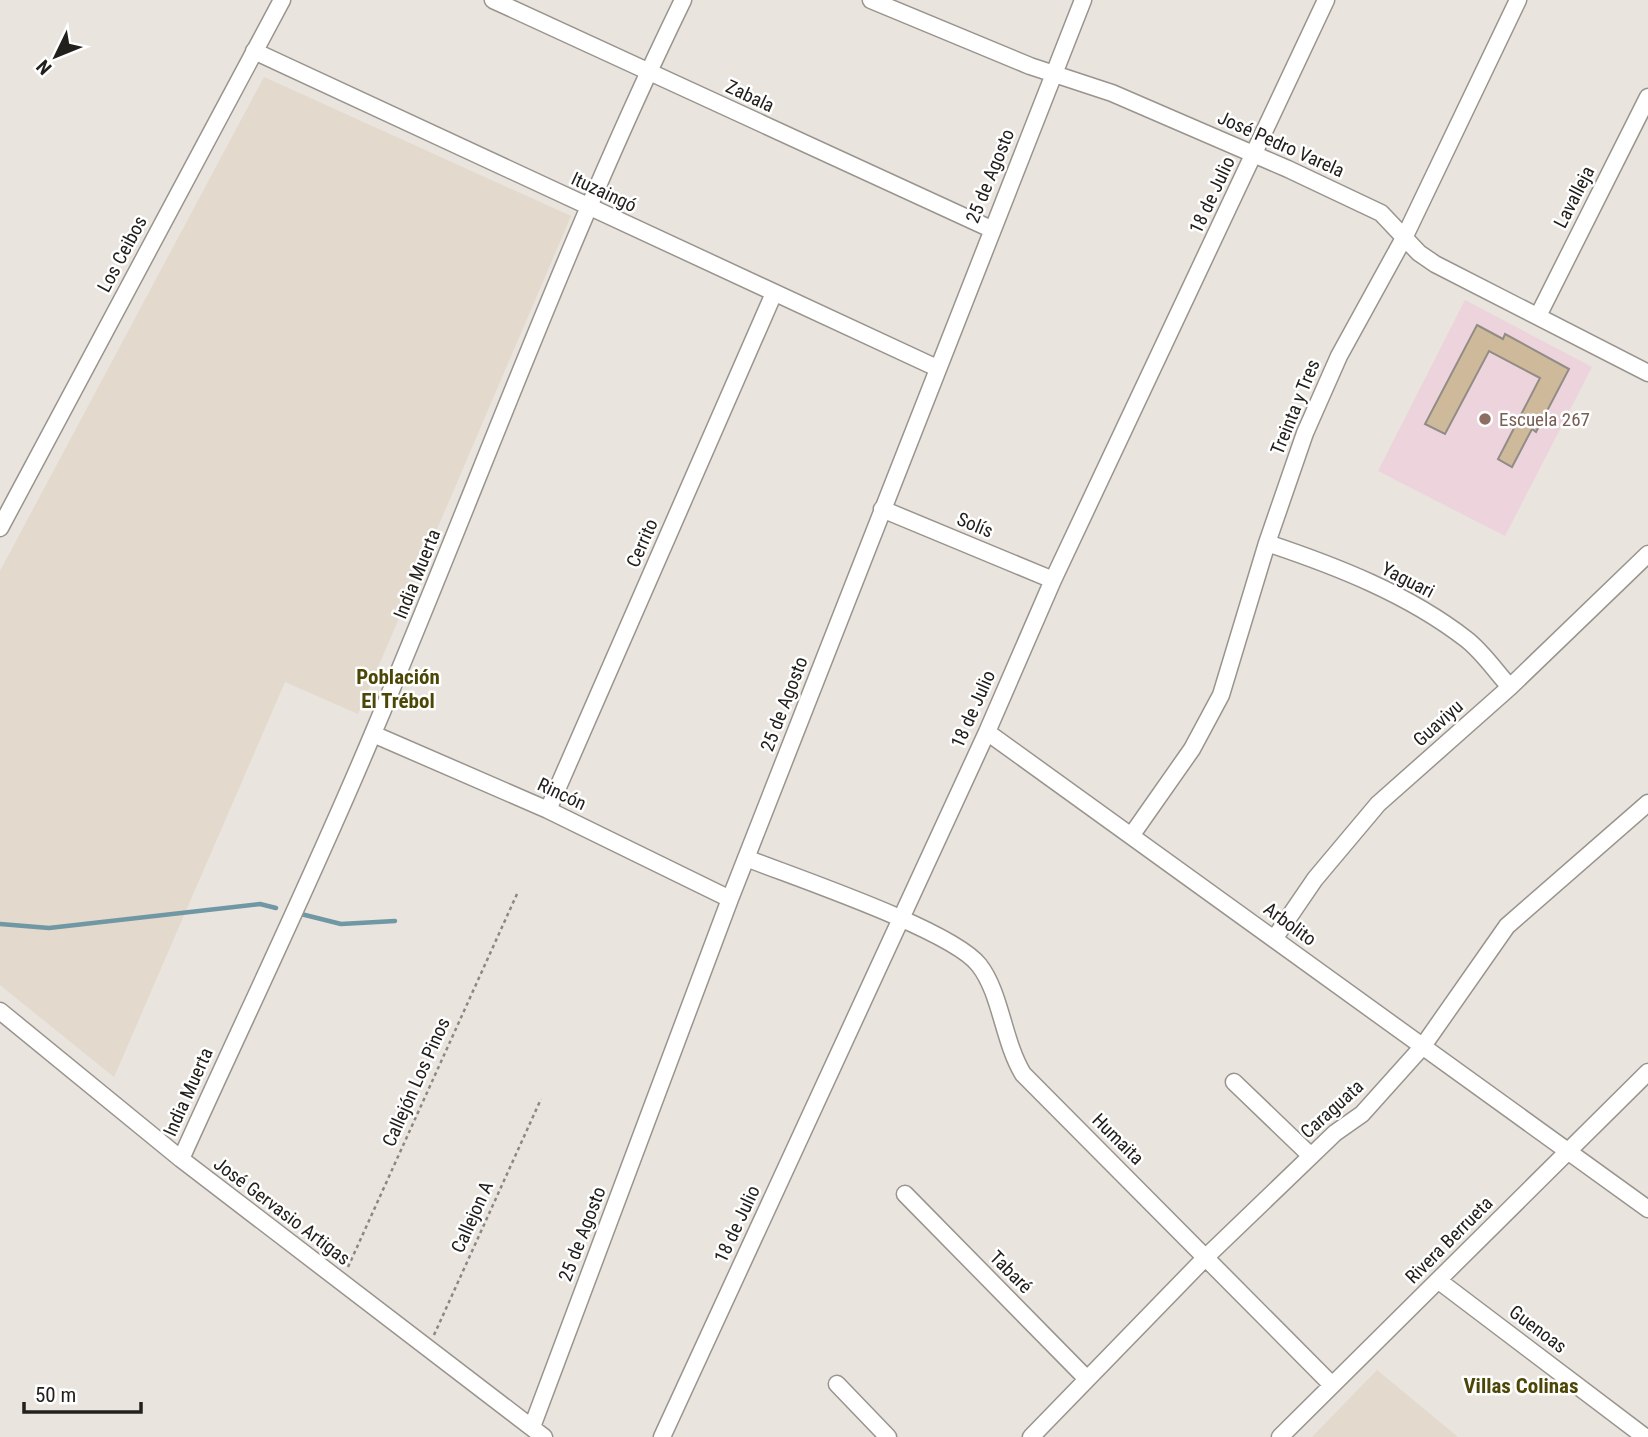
<svg xmlns="http://www.w3.org/2000/svg" width="1648" height="1437" viewBox="0 0 1648 1437" font-family="'Roboto Condensed',sans-serif">
<style>
.built{fill:#e3d9cc}
.education{fill:#ecd3dc}
.lines{fill:none;stroke-linecap:round;stroke-linejoin:round}
.stream{stroke:#7097a4;stroke-width:4.5}
.building{fill:#ceb99b;stroke:#918c85;stroke-width:2}
.street-casing{stroke:#99948d;stroke-width:19}
.path{stroke:#8b8883;stroke-width:2.5;stroke-dasharray:3.5 3.5;stroke-linecap:butt}
.street{stroke:#fff;stroke-width:16}
.education-dot{fill:#8d6e63;stroke:#fff;stroke-width:2.5}
.labels{text-anchor:middle;dominant-baseline:central;stroke-width:5;stroke-linejoin:round;paint-order:stroke}
.street-label{font-size:19px;fill:#22201d;stroke:#fff}
.education-label{font-size:19px;fill:#785e54;stroke:#fff;text-anchor:start}
.neighbourhood-label{font-size:21px;font-weight:bold;fill:#4c4706;stroke:#fff}
</style>
<rect width="100%" height="100%" fill="#e9e4dd"/>
<!-- built -->
<path class="built" d="M264 77 571 216 358 714 285 682 114 1077 0 985V571Z
M1377 1370 1458 1437H1312Z"/>
<!-- education -->
<path class="education" d="M1465 300 1592 367 1505 536 1378 471Z"/>
<g class="lines">
<!-- stream -->
<path class="stream" d="M301 914 341 924 395 921
M0 924 49 928 260 904 276 908"/>
</g>
<!-- building -->
<path class="building" d="M1477 325 1503 339 1505 334 1569 369 1536 432 1532 429 1512 467 1498 459 1540 378 1489 351 1445 434 1425 424Z"/>
<g class="lines">
<defs>
<path id="street" d="M493 0 991 229
M871 0 1030 66 1112 93 1288 169 1381 213 1419 253 1435 264 1648 373
M254 51 937 368
M1538 316 1648 97
M882 509 1053 580
M0 528 282 0
M1267 543C1336 566 1408 594 1466 639 1483 652 1496 672 1510 687
M987 732 1648 1209
M373 734 548 810 730 899
M548 810 774 293
M1131 836 1192 749 1221 695 1267 543 1305 433 1339 356 1405 236 1518 0
M746 858C794 877 952 930 979 965 1001 993 1003 1041 1023 1074L1332 1385
M1274 939 1315 879 1378 804 1510 687 1648 554
M0 1011 181 1159 544 1437
M1234 1082 1311 1156
M181 1159C245 1017 314 875 374 731 477 488 567 238 683 0
M905 1194 1087 1379
M1439 1281 1645 1437
M837 1384 888 1437
M532 1427 730 899 1083 0
M662 1437 987 732 1053 580 1326 0
M1031 1437 1206 1257 1335 1133 1362 1114 1423 1046 1507 926 1648 803
M1280 1437 1648 1072"/>
</defs>
<!-- street casing -->
<use href="#street" class="street-casing"/>
<!-- path -->
<path class="path" d="M348 1267 517 894
M434 1335 541 1099"/>
<!-- street -->
<use href="#street" class="street"/>
</g>
<!-- markers -->
<circle class="education-dot" cx="1485" cy="419" r="7"/>
<g class="labels">
<!-- street labels -->
<g class="street-label">
<text transform="translate(750 96) rotate(25)">Zabala</text>
<text transform="translate(1281 144) rotate(24)">José Pedro Varela</text>
<text transform="translate(990 176) rotate(-68)">25 de Agosto</text>
<text transform="translate(604 192) rotate(25)">Ituzaingó</text>
<text transform="translate(1212 195) rotate(-65)">18 de Julio</text>
<text transform="translate(1574 197) rotate(-63)">Lavalleja</text>
<text transform="translate(122 254) rotate(-62)">Los Ceibos</text>
<text transform="translate(1295 407) rotate(-68)">Treinta y Tres</text>
<text transform="translate(975 525) rotate(22)">Solís</text>
<text transform="translate(642 543) rotate(-66)">Cerrito</text>
<text transform="translate(417 574) rotate(-68)">India Muerta</text>
<text transform="translate(1408 580) rotate(27)">Yaguari</text>
<text transform="translate(784 704) rotate(-69)">25 de Agosto</text>
<text transform="translate(973 709) rotate(-66)">18 de Julio</text>
<text transform="translate(1438 723) rotate(-42)">Guaviyu</text>
<text transform="translate(562 794) rotate(25)">Rincón</text>
<text transform="translate(1290 924) rotate(36)">Arbolito</text>
<text transform="translate(416 1082) rotate(-66)">Callejón Los Pinos</text>
<text transform="translate(188 1092) rotate(-66)">India Muerta</text>
<text transform="translate(1332 1109) rotate(-42)">Caraguata</text>
<text transform="translate(1118 1139) rotate(45)">Humaita</text>
<text transform="translate(282 1211) rotate(37)">José Gervasio Artigas</text>
<text transform="translate(472 1217) rotate(-66)">Callejon A</text>
<text transform="translate(737 1224) rotate(-65)">18 de Julio</text>
<text transform="translate(582 1234) rotate(-69)">25 de Agosto</text>
<text transform="translate(1449 1240) rotate(-45)">Rivera Berrueta</text>
<text transform="translate(1011 1272) rotate(45)">Tabaré</text>
<text transform="translate(1538 1329) rotate(37)">Guenoas</text>
</g>
<!-- education labels -->
<g class="education-label">
<text x="1499" y="419">Escuela 267</text>
</g>
<!-- neighbourhood labels -->
<g class="neighbourhood-label">
<text x="398" y="677">Población<tspan x="398" dy="24">El Trébol</tspan></text>
<text x="1521" y="1386">Villas Colinas</text>
</g>
</g>
<!-- north arrow -->
<g transform="translate(56 56) rotate(227)" stroke="#ffffff" stroke-width="5" paint-order="stroke">
<path d="M0-5L12 26L0 18L-12 26Z" fill="#22201d"/>
<text y="-10" font-size="19" font-weight="bold" text-anchor="middle" fill="#22201d">N</text>
</g>
<!-- scale -->
<path d="M24 1402v10h117v-10" fill="none" stroke="#22201d" stroke-width="3.5"/>
<text x="35" y="1402" font-size="21" fill="#22201d" stroke="#ffffff" stroke-width="5" paint-order="stroke">50 m</text>
</svg>
